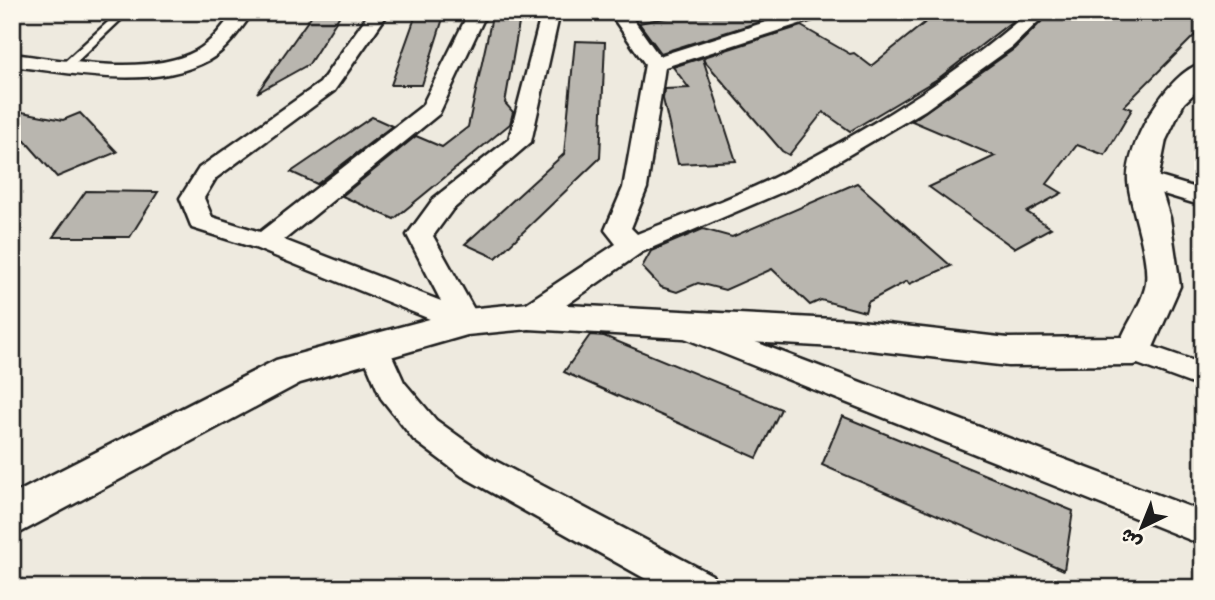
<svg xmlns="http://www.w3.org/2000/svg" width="1215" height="600" viewBox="0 0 1215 600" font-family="Itim,'Playpen Sans Arabic',sans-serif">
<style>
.building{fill:#b9b6af;stroke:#1c1c1c;stroke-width:2}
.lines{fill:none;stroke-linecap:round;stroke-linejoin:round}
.service-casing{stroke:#1c1c1c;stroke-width:5}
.minor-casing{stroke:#1c1c1c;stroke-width:5}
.tertiary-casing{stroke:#1c1c1c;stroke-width:5}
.service{fill:#fbf7ec;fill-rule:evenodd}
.minor{fill:#fbf7ec;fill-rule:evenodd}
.tertiary{fill:#fbf7ec;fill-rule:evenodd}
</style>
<rect width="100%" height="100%" fill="#eeeadf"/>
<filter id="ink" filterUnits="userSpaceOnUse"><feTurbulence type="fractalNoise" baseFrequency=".0143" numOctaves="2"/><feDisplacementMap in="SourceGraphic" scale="14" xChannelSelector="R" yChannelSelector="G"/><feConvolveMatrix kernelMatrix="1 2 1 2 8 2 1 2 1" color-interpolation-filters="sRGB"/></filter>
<g filter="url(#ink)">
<!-- building -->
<path class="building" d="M314 12H342L309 64 257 93Z
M417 12H445L422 85H391Z
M493 12H521L505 103 513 112 510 124 394 219 342 196 416 136 442 147 468 127Z
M696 12H777L781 15 661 53 639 23Z
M938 12H1024L939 78 850 131 823 112 789 155 782 151 703 59 736 161 678 164 663 99 664 89 689 88 673 67 801 26 850 54 854 53 871 66Z
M1051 12H1203V27L1124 106 1132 109 1105 155 1077 145 1047 184 1062 193 1027 212 1051 228 1014 248 929 187 995 156 912 121 1014 49Z
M575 41 605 42 600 158 496 258 465 244 564 154Z
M12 110 63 120 80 113 117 152 57 177 12 126Z
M372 117 392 126 317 184 291 172Z
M857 183 951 266 909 284 907 281 868 302 865 312 821 300 810 305 772 269 725 290 698 283 677 292 661 287 642 267 651 251 703 229 732 237Z
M86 191 158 192 130 237H53Z
M590 335 604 336 781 409 757 458 564 372Z
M842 416 1073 511 1064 570 822 465Z"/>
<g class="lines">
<defs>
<path id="service" d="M119 12H129L70 68H62V64Z"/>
<path id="minor" d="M234 12H253C241 29 227 50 209 60 152 91 73 73 12 66V54C65 60 147 77 196 51 212 42 223 26 234 12Z
M370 12H389L334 91 216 178 204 198 212 217 260 232 422 106 469 12H487L439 114 284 240 441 301 407 235 434 198 509 139 542 12H560L531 142 452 210 433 236 481 322 477 330 467 333 457 330 255 248 192 228 180 198 199 168 320 83Z
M609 12H628L659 56 797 12H826L824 16 665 67 647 188 631 228 637 234C684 215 734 198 779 175 866 131 955 77 1028 12H1048L1012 47 925 110 796 186 642 252 539 324 529 327 519 324 515 316 519 308 616 244 605 230 623 188 645 64Z
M1143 172 1203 190V206L1134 185 1131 180 1134 175Z
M687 316 1203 512V545L677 335 673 327 677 319Z
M375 337 385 340 404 382 436 420 486 456 712 575 718 588H662L462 476 414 440 381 398 360 348 365 340Z
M1134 340 1203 364V388L1124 359 1119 351 1124 343Z"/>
<path id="tertiary" d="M1203 63V85L1184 103 1166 140 1158 180 1170 218 1180 286 1147 361 1134 365 1008 366 852 348 529 329 467 335 300 383 12 537V495L276 360 467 309 529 303 852 320 1008 338 1122 337C1129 321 1141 304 1145 288 1152 261 1130 208 1128 181 1126 145 1167 72 1203 63Z"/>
</defs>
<!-- service casing -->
<use href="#service" class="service-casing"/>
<!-- minor casing -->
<use href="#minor" class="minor-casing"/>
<!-- tertiary casing -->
<use href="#tertiary" class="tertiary-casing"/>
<!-- service -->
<use href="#service" class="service"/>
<!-- minor -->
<use href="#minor" class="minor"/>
<!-- tertiary -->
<use href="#tertiary" class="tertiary"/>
</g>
</g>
<!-- margin -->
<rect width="1215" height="600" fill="none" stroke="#fbf7ec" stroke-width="42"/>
<rect x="21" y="21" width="1173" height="558" fill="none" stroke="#1c1c1c" stroke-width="2.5" filter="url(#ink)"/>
<!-- north arrow -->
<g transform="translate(1142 527) rotate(223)" stroke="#fbf7ec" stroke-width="5" paint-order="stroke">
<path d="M0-5L12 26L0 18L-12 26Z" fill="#1c1c1c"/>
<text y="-10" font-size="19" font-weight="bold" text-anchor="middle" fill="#1c1c1c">ش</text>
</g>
</svg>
